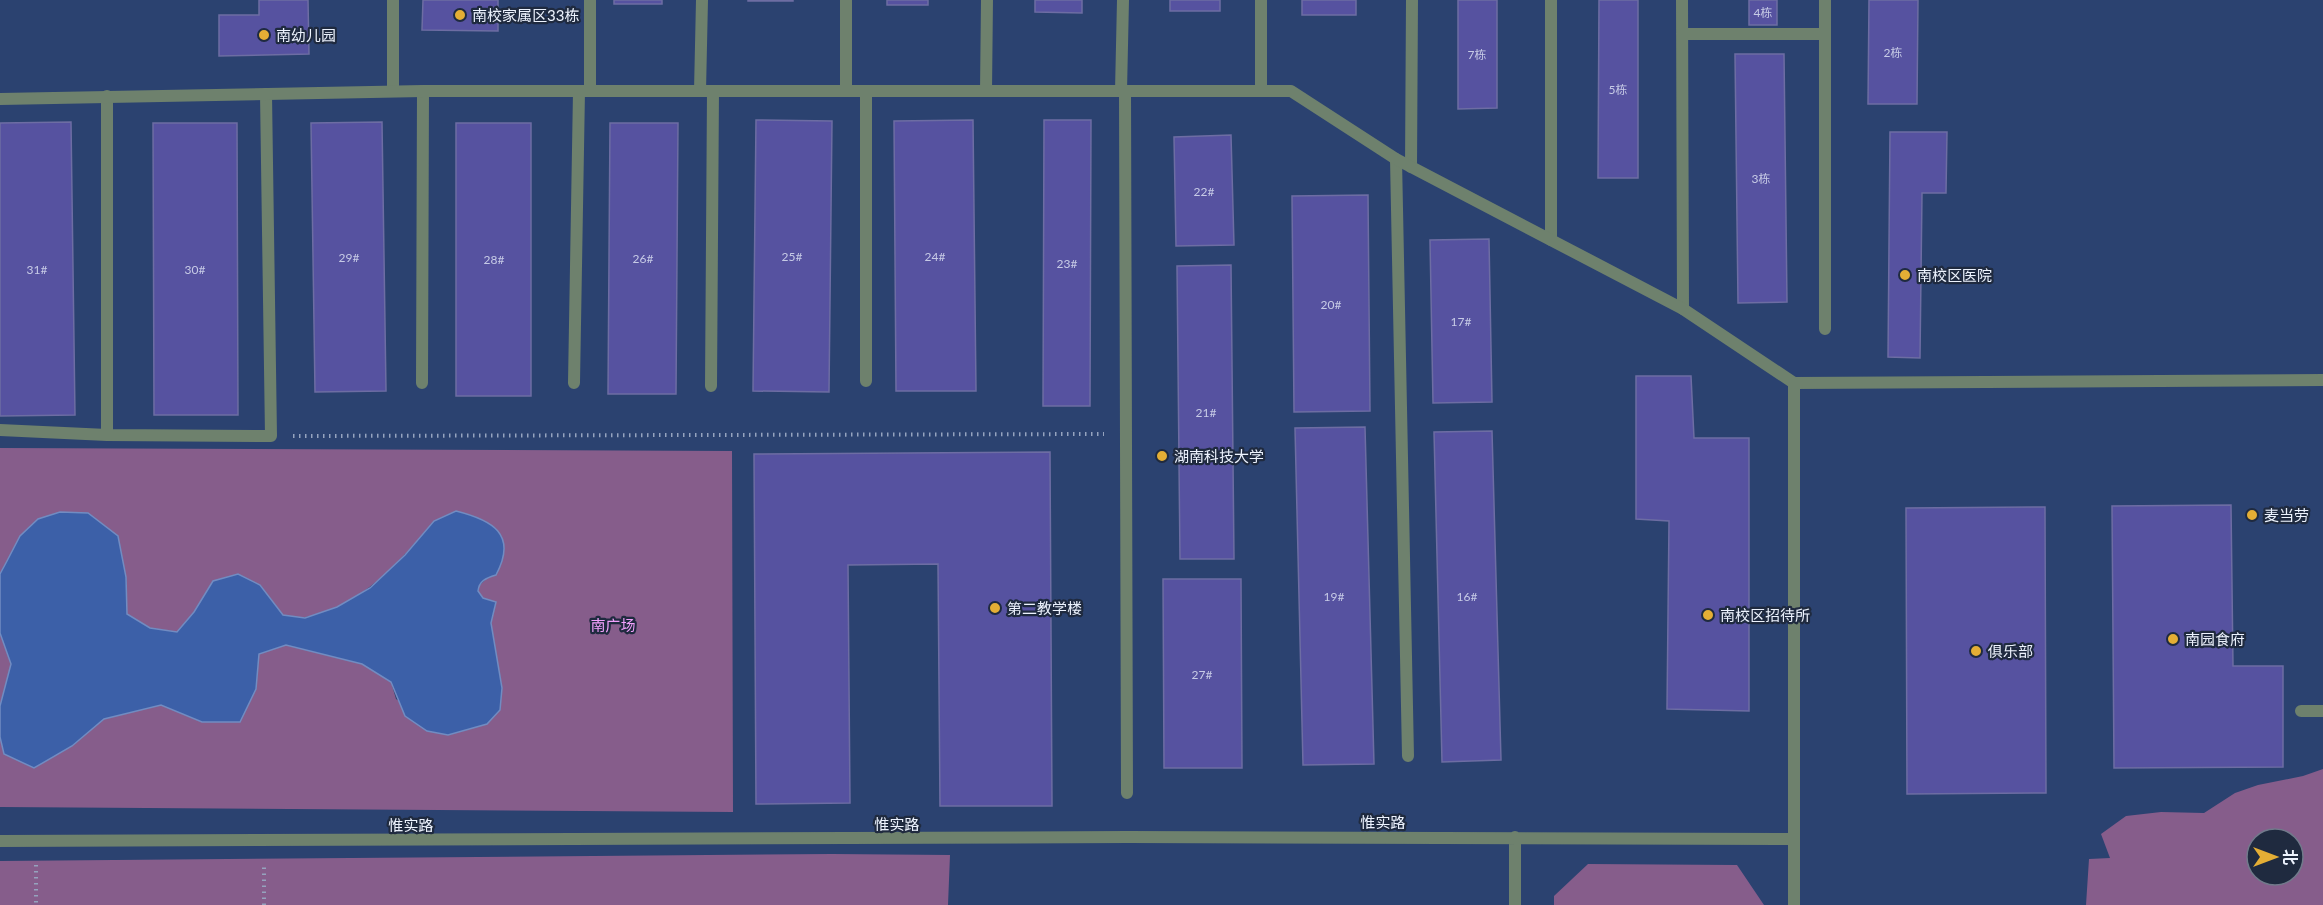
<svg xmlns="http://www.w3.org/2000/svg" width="2323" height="905" viewBox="0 0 2323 905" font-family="Lato,'Noto Sans SC',sans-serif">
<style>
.green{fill:#865d8b;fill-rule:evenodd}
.water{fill:#3c60a8;stroke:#718cc2;stroke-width:1.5}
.building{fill:#5652a0;stroke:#6d6da3;stroke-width:1.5}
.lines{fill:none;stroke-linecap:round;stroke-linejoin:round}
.path{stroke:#95a3be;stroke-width:4;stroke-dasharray:1.5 4.5;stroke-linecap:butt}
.service{stroke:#6e816d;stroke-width:12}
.minor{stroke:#6e816d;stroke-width:12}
.poi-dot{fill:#e4ae35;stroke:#1f2a3f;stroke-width:2}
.labels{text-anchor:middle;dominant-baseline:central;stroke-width:4.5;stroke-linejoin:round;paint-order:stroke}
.number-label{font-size:12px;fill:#c7cbe6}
.poi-label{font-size:15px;fill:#edf3fe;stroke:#1f2a3f;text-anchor:start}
.park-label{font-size:15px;fill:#f2a0fc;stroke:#1f2a3f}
.street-label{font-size:15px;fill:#edf3fe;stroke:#1f2a3f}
</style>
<rect width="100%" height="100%" fill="#2b4270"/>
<!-- green -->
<path class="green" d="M0 448 732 451 733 812 0 807V737L4 754 72 746 104 719 161 705 202 722 256 689 259 654 286 645 362 664 391 682 396 699 448 735 487 724 502 688 491 623 496 602 483 598 478 592 479 586 488 577 434 521C400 561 361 607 306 617 299 619 290 616 283 615L260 585 194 612 178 632 150 628 127 614 126 577 7 561 0 574Z
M0 633 11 664 0 706Z
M2323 769V905H2086L2089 859 2110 858 2101 834 2126 816 2161 812 2204 813 2235 793 2258 785 2303 776ZM2257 839H2293V875H2257Z
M832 854 950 855 948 905H0V861Z
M1588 864 1737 865 1764 905H1554V896Z"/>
<!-- water -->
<path class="water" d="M456 511C492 520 518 534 496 575 486 578 479 581 478 591L483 598 496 602 491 623 502 688 500 710 487 724 448 735 427 731 405 716 391 682 362 664 286 645 259 654 256 689 240 722H202L161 705 104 719 72 746 34 768 4 754 0 737V706L11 664 0 633V574L7 561 20 536 38 519 60 512 88 513 118 536 126 577 127 614 150 628 177 632 194 612 213 581 238 574 260 585 283 615 305 618 337 607 370 588 405 555 434 521Z"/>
<!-- building -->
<path class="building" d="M259 0H308L309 54 219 56V15H259Z
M423 0H498V31L422 30Z
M614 0H662V4H614Z
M748 0H793V1H748Z
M887 0H928V5H887Z
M1035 0H1082V13L1035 12Z
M1170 0H1220V11H1170Z
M1302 0H1356V15H1302Z
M1458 0H1497V108L1458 109Z
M1599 0H1638V178H1598Z
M1749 0H1777V25H1749Z
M1869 0H1918L1917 104H1868Z
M1735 54H1784L1787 302 1738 303Z
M756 120 832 121 829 392 753 391Z
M973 120 976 391H896L894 121Z
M1044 120H1091L1090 406H1043Z
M71 122 75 415 0 416V123Z
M382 122 386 391 315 392 311 123Z
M153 123H237L238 415H154Z
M456 123H531V396H456Z
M610 123H678L676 394H608Z
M1890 132H1947L1946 193H1922L1920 358 1888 357Z
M1231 135 1234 245 1176 246 1174 137Z
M1368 195 1370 411 1294 412 1292 196Z
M1489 239 1492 402 1433 403 1430 240Z
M1231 265 1234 559H1180L1177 266Z
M1636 376H1691L1694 438H1749V711L1667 709 1669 521 1636 519Z
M1365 427 1374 764 1303 765 1295 428Z
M1492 431 1501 760 1442 762 1434 432Z
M1050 452 1052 806H940L938 564 848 565 850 803 756 804 754 454Z
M2231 505 2233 666H2283V767L2114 768 2112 506Z
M2045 507 2046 793 1907 794 1906 508Z
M1163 579H1241L1242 768H1164Z"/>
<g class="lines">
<!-- path -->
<path class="path" d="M293 436 1104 434
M36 865V905
M264 905V864"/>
<!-- service -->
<path class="service" d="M1682 0 1683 309
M1682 34H1825
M393 91V0
M590 91V0
M700 91 702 0
M846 91V0
M866 91V381
M986 91 987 0
M1121 91 1123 0
M1261 91V0
M107 96V435
M1396 159 1408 756
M1411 167 1412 0
M1551 240V0
M1825 329V0
M422 383 423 91
M574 383 579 91
M711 386 713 91
M0 430 107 435 271 436 266 94"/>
<!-- minor -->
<path class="minor" d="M1125 91 1127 793
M0 99 423 91H1291L1396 159 1683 309 1794 383 2323 380
M1794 383V905
M2301 711H2323
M1515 837V905
M0 841 1128 837 1794 839"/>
</g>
<!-- markers -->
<g class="poi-dot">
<circle cx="460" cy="15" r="6"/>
<circle cx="264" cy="35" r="6"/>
<circle cx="1905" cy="275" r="6"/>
<circle cx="1162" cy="456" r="6"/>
<circle cx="2252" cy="515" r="6"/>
<circle cx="995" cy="608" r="6"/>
<circle cx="1708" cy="615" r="6"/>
<circle cx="2173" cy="639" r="6"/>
<circle cx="1976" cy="651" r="6"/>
</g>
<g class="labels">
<!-- number labels -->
<g class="number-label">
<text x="1763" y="12">4栋</text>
<text x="1893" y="52">2栋</text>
<text x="1477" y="54">7栋</text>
<text x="1618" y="89">5栋</text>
<text x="1761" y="178">3栋</text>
<text x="1204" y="191">22#</text>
<text x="792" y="256">25#</text>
<text x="935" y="256">24#</text>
<text x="349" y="257">29#</text>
<text x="643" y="258">26#</text>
<text x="494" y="259">28#</text>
<text x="1067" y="263">23#</text>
<text x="37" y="269">31#</text>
<text x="195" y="269">30#</text>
<text x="1331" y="304">20#</text>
<text x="1461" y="321">17#</text>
<text x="1206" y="412">21#</text>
<text x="1334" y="596">19#</text>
<text x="1467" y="596">16#</text>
<text x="1202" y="674">27#</text>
</g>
<!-- poi labels -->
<g class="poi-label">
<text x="472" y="15">南校家属区33栋</text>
<text x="276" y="35">南幼儿园</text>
<text x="1917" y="275">南校区医院</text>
<text x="1174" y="456">湖南科技大学</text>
<text x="2264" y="515">麦当劳</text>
<text x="1007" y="608">第二教学楼</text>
<text x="1720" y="615">南校区招待所</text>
<text x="2185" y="639">南园食府</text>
<text x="1988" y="651">俱乐部</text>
</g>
<!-- park labels -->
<g class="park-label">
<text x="613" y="625">南广场</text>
</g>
<!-- street labels -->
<g class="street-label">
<text x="1383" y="822">惟实路</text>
<text x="897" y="824">惟实路</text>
<text x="411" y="825">惟实路</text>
</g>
</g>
<!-- north arrow -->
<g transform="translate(2275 857) rotate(90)"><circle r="28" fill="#1f2a3f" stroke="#717a8b" stroke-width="1.5"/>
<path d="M0-4.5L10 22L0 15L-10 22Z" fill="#e4ae35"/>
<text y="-9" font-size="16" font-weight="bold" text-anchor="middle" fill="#edf3fe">北</text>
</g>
</svg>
